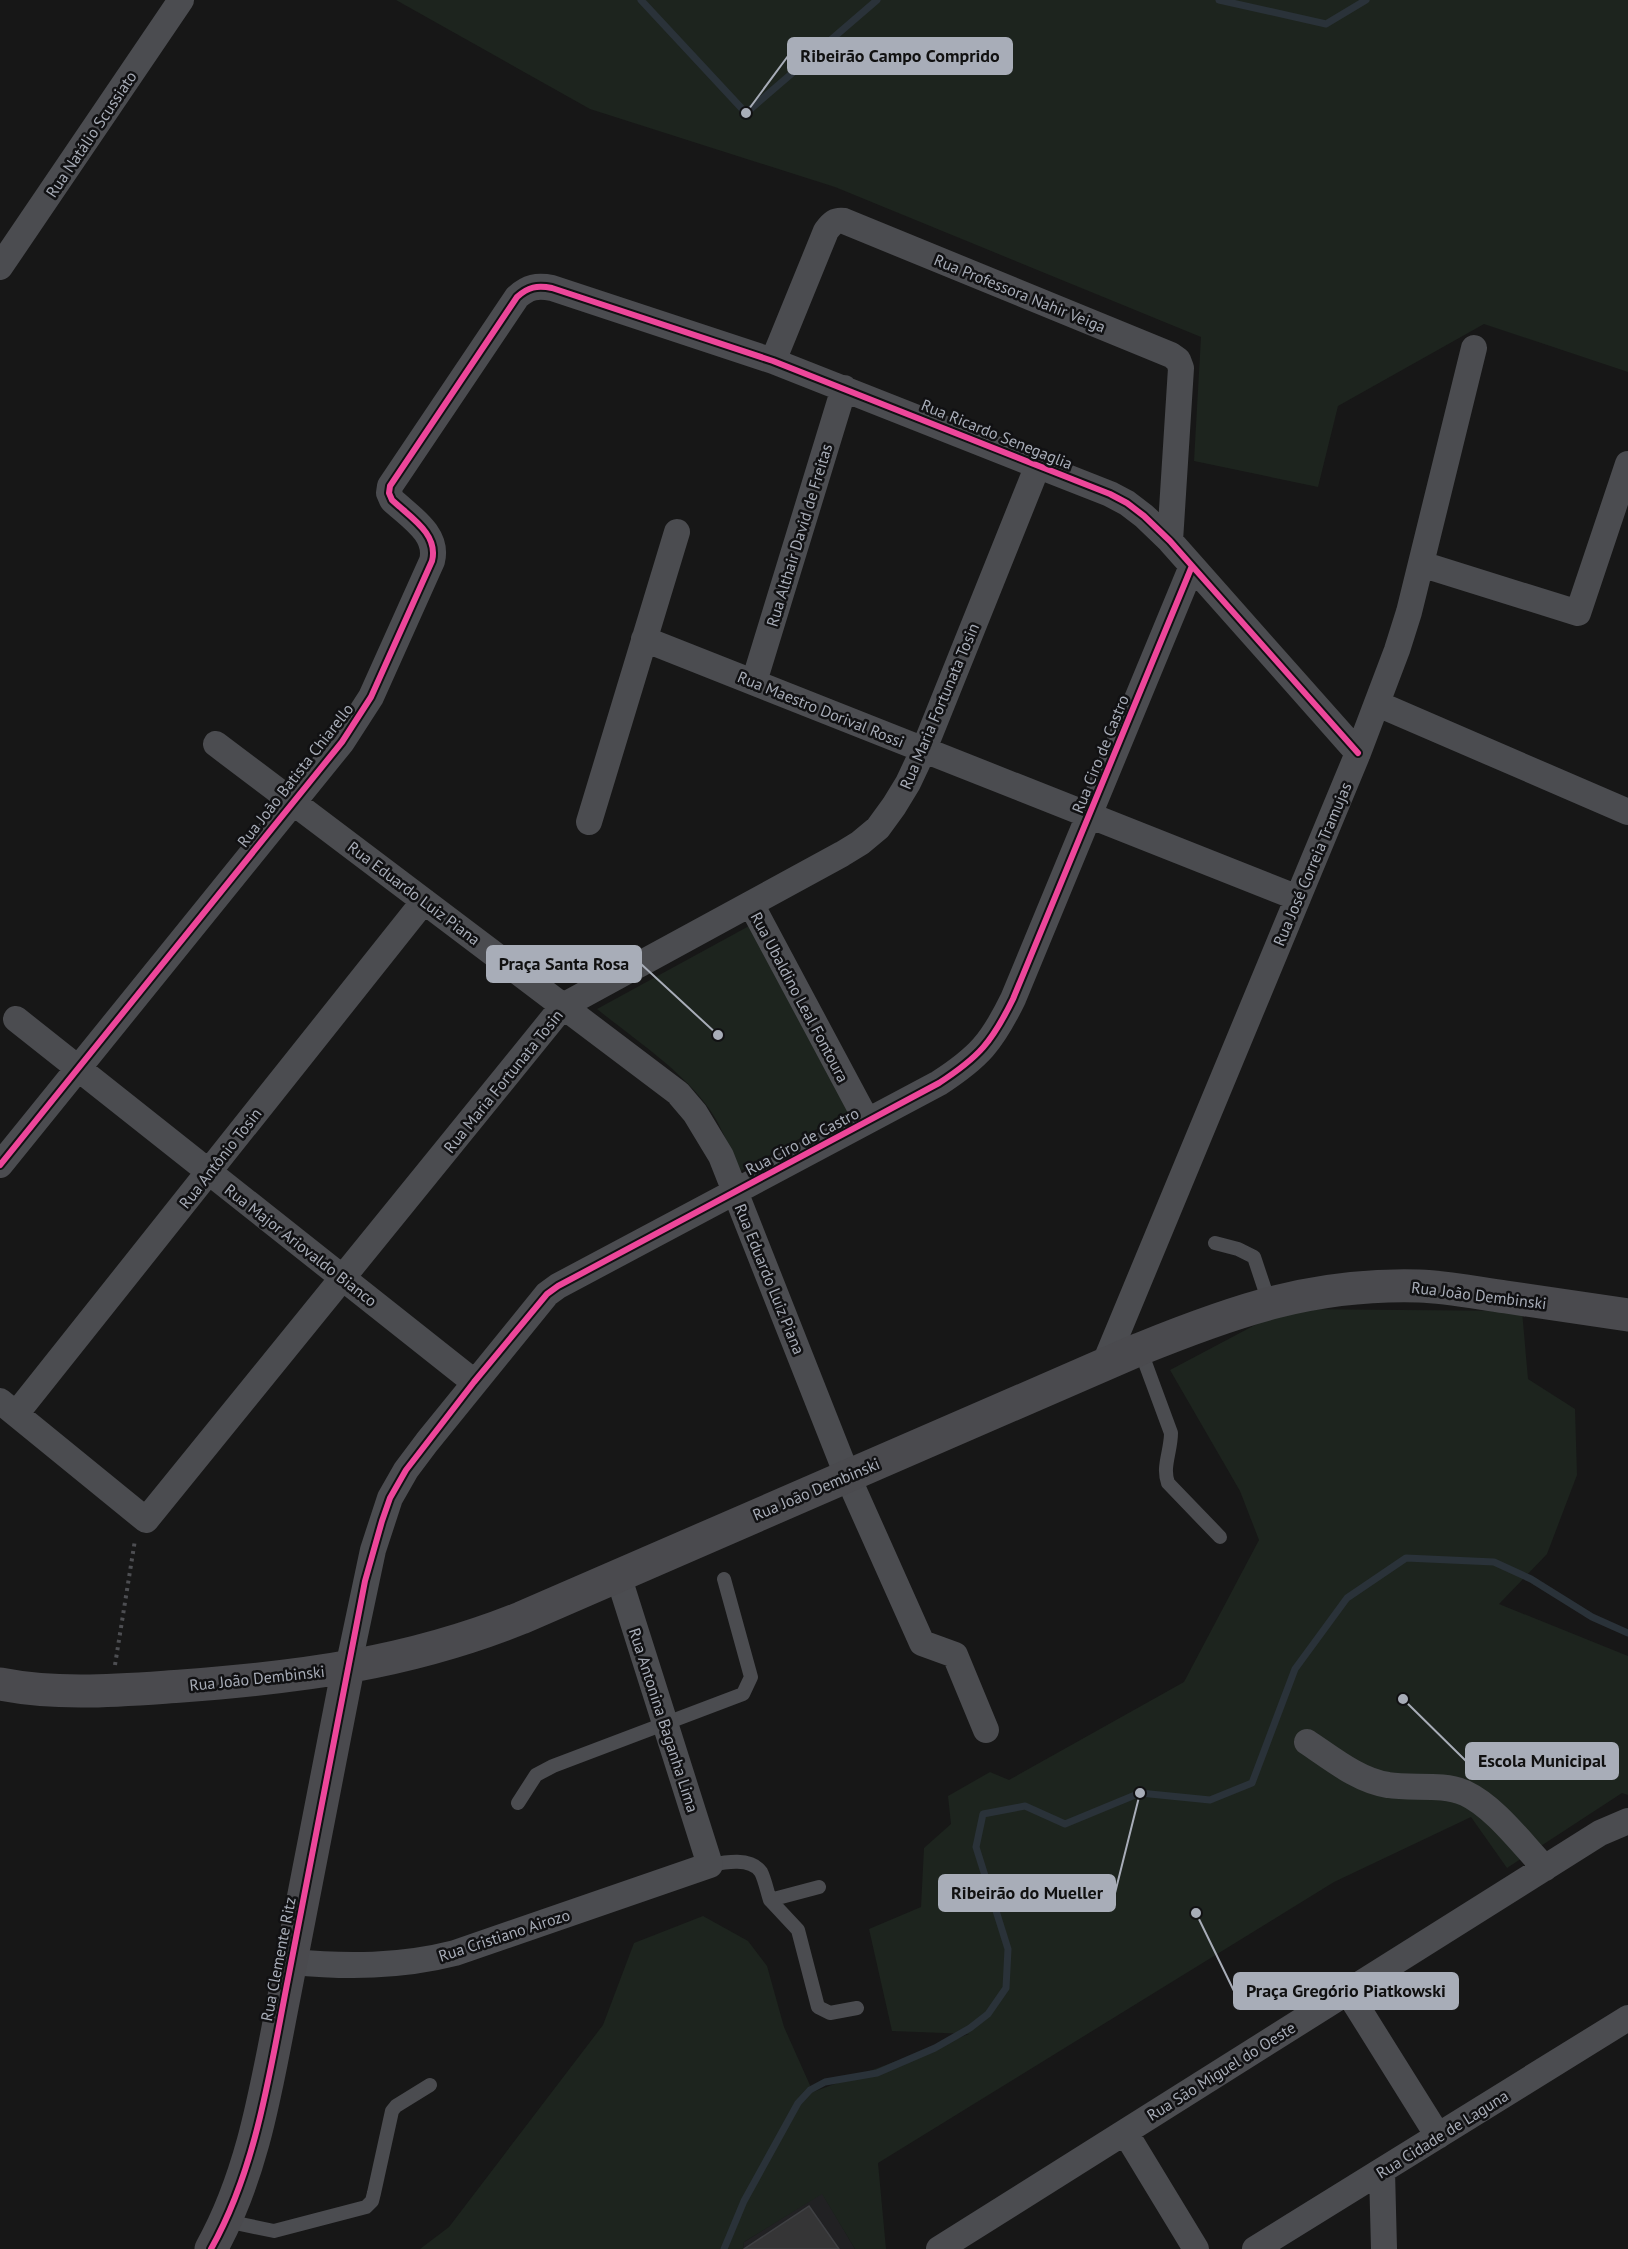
<svg xmlns="http://www.w3.org/2000/svg" width="1628" height="2249" viewBox="0 0 1628 2249" font-family="'PT Sans',sans-serif">
<style>
.built{fill:#212123}
.green{fill:#1d241e}
.lines{fill:none;stroke-linecap:round;stroke-linejoin:round}
.stream{stroke:#2a3239;stroke-width:7}
.building{fill:#353536;stroke:#3f4043;stroke-width:1.5}
.path{stroke:#4d4e52;stroke-width:4;stroke-dasharray:3 4.5;stroke-linecap:butt}
.lane{stroke:#4b4c50;stroke-width:14}
.street{stroke:#4b4c50;stroke-width:26}
.secondary{stroke:#4a4a4e;stroke-width:33}
.cycleway-casing{stroke:#111113;stroke-width:10}
.cycleway{stroke:#ed469a;stroke-width:6}
.labels{text-anchor:middle;dominant-baseline:central;stroke-width:5;stroke-linejoin:round;paint-order:stroke}
.street-label{font-size:16px;fill:#a8adb8;stroke:#111113}
.leader{fill:none;stroke:#a8adb8;stroke-width:2}
.callout-dot{fill:#a8adb8;stroke:#111113;stroke-width:2}
.callout{fill:#a8adb8;stroke:#a8adb8;stroke-width:2}
.callout-label{font-size:18px;text-anchor:middle;font-weight:bold;fill:#111}
</style>
<rect width="100%" height="100%" fill="#171717"/>
<!-- built -->
<path class="built" d="M822 2193 855 2249H743L744 2242Z"/>
<!-- green -->
<path class="green" d="M396 0H1628V372L1484 324 1338 406 1318 487 1194 461 1201 337 835 187 590 109Z
M749 926 850 1111 739 1172C731 1151 723 1129 710 1110 683 1071 634 1039 597 1009Z
M1285 1309 1522 1311 1528 1379 1575 1409 1577 1475 1547 1554 1499 1604 1628 1656V1795L1622 1793 1507 1868 1471 1817 1334 1882 878 2163 886 2249H855L822 2194 744 2242 743 2249H420L449 2227 603 2025 634 1943 703 1916 748 1941 767 1966 784 2027 813 2092 969 2034 892 2031 869 1929 921 1907 924 1848 951 1824 948 1796 990 1772 1009 1780 1184 1682 1259 1540 1240 1491 1170 1370Z"/>
<g class="lines">
<!-- stream -->
<path class="stream" d="M641 0 746 113 877 0
M1219 0 1326 24 1366 0
M724 2249 744 2201 798 2103 810 2090 825 2082 877 2073 935 2048 970 2028 988 2014 1006 1988 1008 1949 976 1847 983 1814 1025 1806 1065 1824 1140 1793 1210 1800 1252 1783 1295 1669 1347 1598 1406 1558 1494 1562 1531 1579 1592 1617 1628 1633"/>
</g>
<!-- building -->
<path class="building" d="M809 2206 839 2249H744Z"/>
<g class="lines">
<!-- path -->
<path class="path" d="M115 1665 135 1540"/>
<!-- lane -->
<path class="lane" d="M1215 1243 1238 1249 1254 1257 1269 1302
M1140 1349 1171 1433C1171 1451 1162 1467 1168 1483L1220 1537
M518 1803 536 1775 553 1766 743 1694 751 1677 724 1579
M710 1865C725 1862 751 1857 761 1872 765 1880 767 1891 770 1900L819 1887
M770 1900 798 1930 818 2007 830 2013 857 2008
M226 2221 274 2231 366 2207 372 2201 374 2193 392 2111 396 2106 430 2085"/>
<!-- street -->
<path class="street" d="M0 267 181 0
M773 361 826 231C832 223 835 220 844 221L1171 355 1178 360 1181 368 1170 541
M1421 564 1578 613 1628 464
M644 639 1298 898
M754 682 844 388
M1378 704 1628 812
M216 744 678 1093 695 1113 721 1156 847 1475 922 1643 955 1655 986 1730
M589 822 677 532
M751 904 867 1121
M16 1019 474 1382
M0 1165 342 742 371 697 432 561C439 534 410 517 392 500L389 493 390 486 517 297C528 287 537 285 552 288L773 361 1110 494 1127 503 1144 516 1170 541 1358 753
M1104 1365 1358 753 1397 650 1409 612 1474 348
M0 1401 146 1520 563 1006 842 854 860 843 878 828 894 806 908 783 924 749 1038 465
M16 1414 424 901
M348 1668 373 1550 390 1498 406 1470 427 1442 547 1294 558 1286 939 1083C979 1057 992 1042 1013 999L1192 566
M1307 1742C1331 1758 1359 1781 1388 1785 1412 1789 1442 1783 1465 1793 1495 1807 1522 1844 1545 1868
M291 1962C347 1967 400 1967 455 1953L710 1865 618 1575
M1348 1992 1438 2136
M1125 2132 1196 2249
M1382 2171 1384 2249
M939 2249 1600 1833 1628 1821
M1255 2249 1628 2018"/>
<!-- secondary -->
<path class="secondary" d="M0 1684C60 1696 122 1690 182 1686 302 1677 409 1663 521 1618L1140 1349C1236 1310 1314 1283 1419 1286 1448 1287 1477 1293 1506 1297 1546 1303 1587 1309 1628 1315
M211 2249C254 2172 267 2083 284 1997 306 1888 327 1778 348 1668"/>
<defs>
<path id="cycleway" d="M0 1165 342 742 371 697 432 561C439 534 410 517 392 500L389 493 390 486 517 297C528 287 537 285 552 288L773 361 1110 494 1127 503 1144 516 1170 541 1358 753
M211 2249C257 2167 270 2070 288 1979 314 1847 339 1714 365 1581L382 1521 390 1498 406 1470 474 1382 547 1294 558 1286 939 1083C979 1057 992 1042 1013 999L1192 566"/>
</defs>
<!-- cycleway casing -->
<use href="#cycleway" class="cycleway-casing"/>
<!-- cycleway -->
<use href="#cycleway" class="cycleway"/>
</g>
<g class="labels">
<!-- street labels -->
<g class="street-label">
<text transform="translate(91 134) rotate(-56)">Rua Natálio Scussiato</text>
<text transform="translate(1020 293) rotate(22)">Rua Professora Nahir Veiga</text>
<text transform="translate(997 434) rotate(22)">Rua Ricardo Senegaglia</text>
<text transform="translate(799 535) rotate(-73)">Rua Althair David de Freitas</text>
<text transform="translate(939 706) rotate(-67)">Rua Maria Fortunata Tosin</text>
<text transform="translate(821 709) rotate(22)">Rua Maestro Dorival Rossi</text>
<text transform="translate(1100 754) rotate(-68)">Rua Ciro de Castro</text>
<text transform="translate(295 775) rotate(-52)">Rua João Batista Chiarello</text>
<text transform="translate(1312 864) rotate(-67)">Rua José Correia Tramujas</text>
<text transform="translate(414 893) rotate(37)">Rua Eduardo Luiz Piana</text>
<text transform="translate(800 997) rotate(62)">Rua Ubaldino Leal Fontoura</text>
<text transform="translate(503 1081) rotate(-51)">Rua Maria Fortunata Tosin</text>
<text transform="translate(802 1141) rotate(-28)">Rua Ciro de Castro</text>
<text transform="translate(220 1158) rotate(-52)">Rua Antônio Tosin</text>
<text transform="translate(301 1245) rotate(38)">Rua Major Ariovaldo Bianco</text>
<text transform="translate(770 1279) rotate(68)">Rua Eduardo Luiz Piana</text>
<text transform="translate(1479 1295) rotate(7)">Rua João Dembinski</text>
<text transform="translate(816 1489) rotate(-23)">Rua João Dembinski</text>
<text transform="translate(257 1678) rotate(-6)">Rua João Dembinski</text>
<text transform="translate(664 1720) rotate(72)">Rua Antonina Baganha Lima</text>
<text transform="translate(504 1935) rotate(-18)">Rua Cristiano Airozo</text>
<text transform="translate(278 1959) rotate(-79)">Rua Clemente Ritz</text>
<text transform="translate(1221 2071) rotate(-32)">Rua São Miguel do Oeste</text>
<text transform="translate(1442 2134) rotate(-32)">Rua Cidade de Laguna</text>
</g>
</g>
<!-- callouts -->
<path class="leader" d="M746 113L788 56M718 1035L641 964M1403 1699L1466 1761M1140 1793L1115 1893M1196 1913L1234 1991"/>
<g class="callout-dot">
<circle cx="746" cy="113" r="6"/>
<circle cx="718" cy="1035" r="6"/>
<circle cx="1403" cy="1699" r="6"/>
<circle cx="1140" cy="1793" r="6"/>
<circle cx="1196" cy="1913" r="6"/>
</g>
<g class="callout">
<rect x="788" y="38" width="224" height="36" rx="6"/>
<rect x="487" y="946" width="154" height="36" rx="6"/>
<rect x="1466" y="1743" width="152" height="36" rx="6"/>
<rect x="939" y="1875" width="176" height="36" rx="6"/>
<rect x="1234" y="1973" width="224" height="36" rx="6"/>
</g>
<g class="callout-label">
<text x="900" y="62">Ribeirão Campo Comprido</text>
<text x="564" y="970">Praça Santa Rosa</text>
<text x="1542" y="1767">Escola Municipal</text>
<text x="1027" y="1899">Ribeirão do Mueller</text>
<text x="1346" y="1997">Praça Gregório Piatkowski</text>
</g>
</svg>
